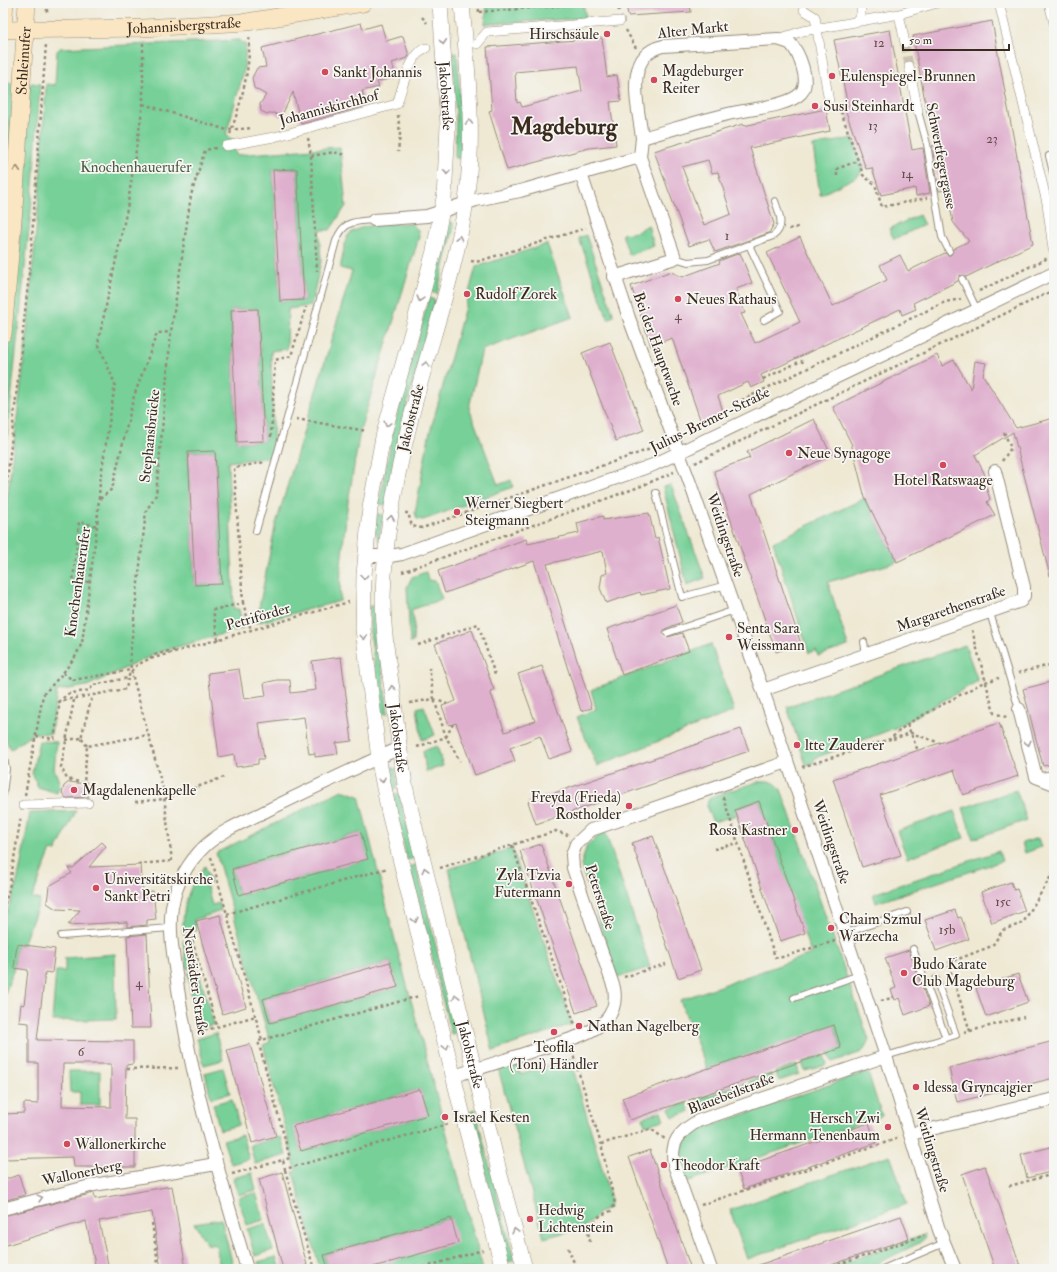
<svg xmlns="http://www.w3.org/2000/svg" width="1057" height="1272" viewBox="0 0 1057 1272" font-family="'IM FELL Double Pica',serif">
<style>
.green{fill:#76d097;stroke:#587d5a;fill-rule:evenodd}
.building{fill:#dfb0ce;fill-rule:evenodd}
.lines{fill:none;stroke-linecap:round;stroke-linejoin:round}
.pedestrian-tunnel{stroke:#cbc3b0;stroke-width:9;stroke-dasharray:9 4.5;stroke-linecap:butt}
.service-casing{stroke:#958a79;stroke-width:8}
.pedestrian-casing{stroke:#958a79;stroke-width:10}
.minor-casing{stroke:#958a79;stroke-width:14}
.tertiary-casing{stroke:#958a79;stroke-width:16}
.secondary-casing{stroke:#958a79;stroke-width:18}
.path{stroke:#958a79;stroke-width:2.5;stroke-dasharray:3 3;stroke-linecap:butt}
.service{stroke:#fff;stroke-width:6}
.pedestrian{stroke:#fff;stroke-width:9}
.minor{stroke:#fff;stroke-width:12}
.tertiary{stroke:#fff;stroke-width:15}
.secondary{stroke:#fbe6c3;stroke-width:17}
.oneway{stroke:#a79f9a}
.oneway2{stroke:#9b8870}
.poi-dot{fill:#d1495b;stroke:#f6f6f2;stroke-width:1.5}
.labels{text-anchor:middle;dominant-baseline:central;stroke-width:3.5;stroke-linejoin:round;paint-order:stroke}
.number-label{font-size:13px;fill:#644c4a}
.street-label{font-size:15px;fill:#3b2a1e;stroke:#f6f6f2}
.poi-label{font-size:15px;fill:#3b2a1e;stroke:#f6f6f2;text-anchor:start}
.park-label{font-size:15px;fill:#4d5c42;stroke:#f6f6f2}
.town-label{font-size:23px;font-weight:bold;fill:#3b2a1e;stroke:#f6f6f2}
</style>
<rect width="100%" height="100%" fill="#f6f6f2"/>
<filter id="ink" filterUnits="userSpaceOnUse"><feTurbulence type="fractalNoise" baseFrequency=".025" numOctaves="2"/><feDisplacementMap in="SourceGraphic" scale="8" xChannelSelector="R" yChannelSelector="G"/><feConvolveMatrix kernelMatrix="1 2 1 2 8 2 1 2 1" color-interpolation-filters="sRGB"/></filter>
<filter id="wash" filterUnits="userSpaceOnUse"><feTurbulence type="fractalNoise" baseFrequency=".012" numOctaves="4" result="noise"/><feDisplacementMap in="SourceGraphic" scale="16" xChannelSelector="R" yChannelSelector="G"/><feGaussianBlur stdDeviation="0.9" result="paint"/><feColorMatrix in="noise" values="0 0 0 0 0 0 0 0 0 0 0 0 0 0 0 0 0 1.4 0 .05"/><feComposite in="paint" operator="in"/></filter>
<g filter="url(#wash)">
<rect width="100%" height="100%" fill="#efe9d4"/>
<!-- green -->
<path class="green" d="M487 3H583L586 18 485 24Z
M239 40 246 45 244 70 226 135 233 140 236 155 340 147 346 206 330 230H319L321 261 311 306 288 309 287 349 271 351 274 457 228 462 234 609H239L243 628 160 652 87 686 57 691 51 734 34 733 10 750 3 731V534L26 343 40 186 46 84 55 85 57 51 60 48ZM297 169 304 300 280 301 273 170ZM258 309 264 441 237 442 231 310ZM215 451 222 583 195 585 188 452Z
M452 53H457L461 116V158H455L456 116Z
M8 82 14 83 3 242V157Z
M31 83 40 84 32 201 3 474V405L22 214 29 86Z
M853 138 863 169 858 176 820 195 813 146Z
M919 215 924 225 894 239 889 229Z
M450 222H452L454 226 437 294 431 292 447 225Z
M412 224 418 230 419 237 360 431 347 508 341 565 340 601 256 623 275 527 352 271 340 268C343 258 343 246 347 237 354 223 398 223 412 224Z
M648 225 654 246 629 255 622 234 637 232Z
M586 235 614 316 608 319 579 238Z
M547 244 573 317 482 350 469 408 498 485 511 480 513 487 429 518 423 520 417 519 415 513 429 436 476 267Z
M429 298 435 300 395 449 386 503 385 505 379 504 394 426Z
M671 485 705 578 687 585 663 487Z
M865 498 897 562 828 582 848 646 818 656 816 650 809 653 773 542Z
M377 514 383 515 379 541 375 530Z
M426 572 428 580 435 581 442 599 411 610 414 620 413 642 410 643 407 587 412 577Z
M369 606H376L379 646 388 713 381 714 370 631Z
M711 644 734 711 597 766 577 717 596 709 591 690Z
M965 645 978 681 895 728 815 758 813 763 806 765 787 707Z
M424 706 435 735 422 740 417 708Z
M39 741 57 742 54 769 60 784 57 793 38 787 32 773Z
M437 746 443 766 426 772 423 751Z
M391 767 395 768 398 786 395 789 391 788 388 770Z
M761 781C771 780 778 783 782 792L869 1040 862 1052 832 1062 828 1052 841 1047 834 1026 707 1069 680 1000 811 954 759 801 735 809 737 815 713 822C709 813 702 803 713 796Z
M342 790 359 796 397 948 483 1269H366L451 1218 324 1255 328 1269H320L293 1172 296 1170 263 1045 270 1042 216 853ZM360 833 367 859 239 895 232 869ZM390 962 397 987 270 1023 263 999ZM420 1089 427 1115 301 1151 294 1126Z
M1016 790 1027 820 973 839 963 808Z
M399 793 415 858 407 860 393 795Z
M76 811 56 851 51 850 32 898 40 900 23 945H17L14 968 3 999V922L14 893 20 869 30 813Z
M954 811 964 838 907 858 897 831Z
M605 831 650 967 617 978 581 865 587 845Z
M1038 838 1041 847 1025 853 1022 843Z
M512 848 572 1024 493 1051 449 869Z
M999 851 1002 861 876 903 873 894Z
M416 865 457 1033 451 1034 410 866Z
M205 866 211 883 206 884 212 905 219 903 221 911 194 920 196 931 183 933C182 909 188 885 205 866Z
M189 939 198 966 187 969 183 941Z
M115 954 116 1019 52 1021 56 971H65V958Z
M198 970 214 1024 196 1030 188 973Z
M216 1033 223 1060 204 1065 197 1039Z
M824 1055 827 1065 805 1071 802 1063Z
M570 1058 610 1196V1204L608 1208 599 1213 585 1227 544 1238 498 1068 516 1061 520 1074Z
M797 1065 799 1074 779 1081 775 1072Z
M223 1068 230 1093 211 1098 205 1073Z
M69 1071H100V1105H80V1092H70Z
M866 1072 869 1076 882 1116 686 1182C678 1157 676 1146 699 1130Z
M771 1074 773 1083 752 1089 749 1081Z
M745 1083 747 1092 724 1098 722 1090Z
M718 1092 720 1101 698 1108 695 1100Z
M232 1099 239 1125 220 1130 213 1104Z
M687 1103 689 1112 673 1117 669 1109Z
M475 1109 514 1260 508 1262 470 1111Z
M661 1111 664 1120 645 1125 643 1118Z
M242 1135 249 1159 231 1164 223 1140Z
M281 1137 286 1155 255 1164 250 1145Z
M890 1155 907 1204 747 1259 730 1210Z
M252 1173 256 1190 238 1195 233 1178Z
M256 1193 264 1220 247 1225 238 1198Z
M221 1219 234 1269H220L216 1245 207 1244 194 1223Z
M265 1224 273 1250 255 1256 247 1229Z
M924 1235 925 1238 919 1243 866 1269H827Z
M276 1257 280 1269H260L258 1262Z"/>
<g id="blocks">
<!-- building -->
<path class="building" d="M626 3H690L691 12 628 16Z
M992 21 1033 244 966 277 960 275 958 281 913 303 916 309 902 315 900 309 761 375 764 382 751 388 748 382 718 396 724 414 702 425 672 338 651 346 631 286 669 272 674 273 682 277 720 263 719 261 740 253 752 283 736 289 745 313 741 314 755 343 800 322 767 253 800 237 833 306 887 280 880 265 900 255 908 271 945 253 948 255H951L953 249 969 241 953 222 947 190 939 191 932 146 939 145 934 119 928 117 913 36Z
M361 23 363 29 381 24 386 41 403 36 409 56 407 58 392 63 396 77 377 82 379 87 362 91 366 106 301 124 293 92 281 117 274 113 267 114 261 111 260 104 266 95 254 88 252 78 257 68 266 67 262 48Z
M890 30 912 150 923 148 930 193 916 196 915 188 881 195 872 168 866 169 844 106H848L834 40Z
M602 38 607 77 617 75 621 101 610 102 616 145 589 148 507 170 489 111 492 110 487 47ZM578 66 582 91 522 107 520 102 517 103 515 72Z
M826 109 830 131 750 148 774 224 769 233 715 252 709 239 689 246 654 151 743 124V126ZM708 160 712 173 718 172 731 214 704 225 682 167Z
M297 169 304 300 280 301 273 170Z
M258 309 264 441 237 442 231 310Z
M610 342 644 430 616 441 582 353Z
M937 355 942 366 954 360 971 389 975 361 986 363 983 375 1016 428 1054 418V576H1050L1013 432 975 455 986 477 983 478 990 499 987 502 995 515 897 562 865 498 851 443 833 407Z
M814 419 831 455 751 494 801 644 776 652 714 471 750 458 747 452Z
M215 451 222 584 195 585 188 452Z
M649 513 655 539 658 537 670 589 641 595 640 592 606 603 600 588 602 575 607 573 603 551 547 564 592 708 581 711 534 561 445 593 438 571 526 539 528 544 579 533 577 523 603 516V520Z
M676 605 682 622 665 629 663 634 668 637 682 633 689 651 622 675 607 629Z
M472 630 494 690 490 691 505 732 535 721 518 674 542 666 572 751 549 759 540 736 510 748 515 761 475 775 456 723 449 725 442 706 456 701 435 644Z
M341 657 352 741 336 743 338 754 315 757V753L309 754 304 717 259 723 264 759H258V764L236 767 234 754 219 757 208 673 239 669 244 699 266 696 264 683 277 680H290L291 693 316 690 312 661Z
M1054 681V764L1043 766 1023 689Z
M999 723 1018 776 963 795 954 770 880 795 901 855 862 867 833 779Z
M741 729 749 751 536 824 528 802Z
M69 782 86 784 85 792 89 797 66 798 62 793 64 786Z
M759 801 805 933 780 941 735 810Z
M361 833 368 859 239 895 232 869Z
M653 836 701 970 678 978 632 843Z
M102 842 106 846 89 867 141 865 143 892 153 891 156 919 147 920V925L127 927V922L68 925 80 910 56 909 47 903 49 886 72 873 68 868H73Z
M541 844 597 1006 576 1013 520 851Z
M1011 882 1014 890 1017 889 1025 911 992 923 981 892Z
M955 910 958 918 961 917 969 939 936 951 925 920Z
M220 915 246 1007 222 1014 196 921Z
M147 934 151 1028H131L127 936Z
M17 944 55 949 52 973 45 972 37 1040 133 1041V1064L126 1065 125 1119H135V1167H74L73 1157 5 1159V1157H3V1119H5V1114L24 1113V1103L38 1104V1063H29V1023L19 1022 21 1004 24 1005 28 970 14 968ZM63 1064H111V1107L62 1106Z
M909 950 929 1006 905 1015 899 998 895 1000 891 990 896 988 885 958Z
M390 962 398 987 270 1023 263 999Z
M1018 974 1028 1002 986 1017 976 988Z
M834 1025 841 1048 630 1120 622 1098Z
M1054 1041V1078L957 1102 949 1068Z
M250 1044 276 1136 252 1143 227 1050Z
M420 1089 428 1115 301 1151 293 1126Z
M869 1123 876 1143 744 1189 737 1169Z
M1054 1146V1171L1027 1178 1021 1155Z
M650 1150 673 1217 691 1269H668L629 1157Z
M985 1166 1001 1210 1021 1269H995L962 1174Z
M282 1172 307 1265 293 1269H283L259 1179Z
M19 1175 25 1195 3 1201V1180Z
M172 1186 186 1269H161L152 1212 99 1221 109 1269H96L86 1221 3 1246V1216L94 1193 95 1199Z
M901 1216 909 1238 820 1269H753V1267Z
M451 1218 458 1243 366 1269H328L324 1255Z"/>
</g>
</g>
<g filter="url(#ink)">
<use href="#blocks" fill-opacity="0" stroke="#958a79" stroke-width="1"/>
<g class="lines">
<!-- pedestrian-tunnel -->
<path class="pedestrian-tunnel" d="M905 43 909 66"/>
<defs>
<path id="service" d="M918 111 927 144 942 237 949 251
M1049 156 1054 176
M749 245 780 311 764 320
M675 258 688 262 708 260 773 236C786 227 779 213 775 201
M962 279 977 310
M656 493 682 597 726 585
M256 531 336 241C344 220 354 222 374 220
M990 613 1019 709
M667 633 735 610
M864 642 866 655
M3 752 6 769 3 794
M1040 776 1054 774
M846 933 907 912
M61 936 171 928
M936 979 956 1035 946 1038
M794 998 859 975
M886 1056 946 1038 913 949
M883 1269 944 1243"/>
<path id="pedestrian" d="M999 3 1047 203 1053 249
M1049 3 1054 23
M804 10 815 17 829 102
M899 14 905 43
M855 22 899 14 937 3
M778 39 803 31 855 22 861 15V3
M477 44 487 32 620 21
M909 66 918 111
M226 146 274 137 397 104C402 89 410 53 426 48
M23 805 88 803"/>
<path id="minor" d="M778 39 790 43C799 52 811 82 801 93 788 107 747 109 728 114 699 121 671 130 642 138 639 109 622 55 663 46Z
M581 174 629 318 690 483 775 725 886 1056 939 1230 955 1269
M374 220 427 216 476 200 520 191 640 157
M614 277 675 258 640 157 642 138
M365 556H390L402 554 653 465 1054 273
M763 690 1021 601 1024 596V587L995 471
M1019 709 1036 777 1054 784
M453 1076C482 1068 510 1058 539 1049 560 1042 590 1036 606 1020 614 1011 616 999 614 988L573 868 572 855 576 844 591 830 787 762
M911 1134 1054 1099
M3 1209 94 1185 216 1164
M247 1269C220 1177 192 1084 178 989 175 962 168 934 172 907 176 884 188 862 205 846 222 830 246 821 268 810 311 789 355 768 400 748
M711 1269 674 1165C670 1142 679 1132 698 1121L886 1056"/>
<g id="tertiary">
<path id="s1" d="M440 3 448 126 444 198 434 251 383 437 370 508 364 575 363 629 380 767 389 813 464 1120 503 1269"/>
<path id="s2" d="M462 3C467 66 475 131 467 193 457 273 427 348 409 426 395 482 384 540 383 598 383 633 389 668 394 703 398 735 401 768 408 799L500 1175 525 1269"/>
</g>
<g id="secondary">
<path d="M3 27 5 3"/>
<path id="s3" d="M3 30 143 28 247 22 363 3"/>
<path id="s4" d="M3 334 14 208 27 3"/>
</g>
</defs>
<!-- service casing -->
<use href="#service" class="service-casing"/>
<!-- pedestrian casing -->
<use href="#pedestrian" class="pedestrian-casing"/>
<!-- minor casing -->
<use href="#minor" class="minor-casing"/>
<!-- tertiary casing -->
<use href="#tertiary" class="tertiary-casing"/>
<!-- secondary casing -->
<use href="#secondary" class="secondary-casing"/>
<!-- path -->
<path class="path" d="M47 3V15
M478 3 479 12
M617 3 619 11
M479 12 595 3
M422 17 427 23
M626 30 636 48
M143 104 227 130 252 128
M839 106 863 175 875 185 882 207 927 198
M398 115 400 134 398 152
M230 134C241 103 251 68 249 35
M308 138 311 156 317 271
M311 156 334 152 345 155
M837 176V169L857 161
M789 229 798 227
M471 261 476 262 586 228
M979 291 1048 258
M763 379 801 361 806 364
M736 411 742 400 945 302 961 299
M296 419 367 431
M271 437 275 360 291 356 306 307
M1002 461 1011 448 1003 430
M695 463 1054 290
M100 499 112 489 134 396 157 333 171 332
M3 508 7 482 30 265 46 44
M405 513H408L412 526 422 528 662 445
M402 572 639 487 674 472
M89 582 73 581 79 522 97 526
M243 603 234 468 265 462
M972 630 994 713 1009 718
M218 640 213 610 243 603 251 630
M418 645 478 624 495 675
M150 659 154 655 172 650 176 652
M63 673 73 680 131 670
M1018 673 1054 664
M434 699 447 704
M74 700 61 767 67 779 84 783 87 746 148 735
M58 702 68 694 90 690 93 685 128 678C132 667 139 663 150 659L349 602
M410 703 434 699 429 668
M453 724 446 737 460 761
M907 724 918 751
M36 736 54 739 60 701 126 689 128 679
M893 739 911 733 940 743
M66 740 81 738
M87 746 81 738 92 696
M417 747 446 737 434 699
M802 767 890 739 907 724 982 683 999 678
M84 783H90
M25 795 43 695 63 673 75 657 82 643 97 526 100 482 115 384 98 343 127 209 143 104V43
M723 797 775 957 779 958 835 941
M135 802 165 799 224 777
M512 845 575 1025
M714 849 737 843
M211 857 262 1040 419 996
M172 861 163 789 131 670 130 655 146 511 156 495 171 332 191 195 205 150 216 148
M138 864 172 861
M440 868 556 831 568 835
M3 910 9 889 21 816
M227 914 388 868
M184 937 191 936 217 1027
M624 977 666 964
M881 1001 894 997
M970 1031 1024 1017
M199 1032 256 1016
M964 1033 970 1031 948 963 992 946 1003 930 1023 923 1054 871
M262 1040 258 1041 290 1158 283 1160
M572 1051 601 1144
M127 1069 180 1068
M285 1170 314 1269
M232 1174 283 1160 285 1169 449 1124
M1009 1186 1054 1174
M701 1205 899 1138
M152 1223 159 1269
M590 1242 587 1227 601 1215 611 1211 615 1204 601 1144 651 1129 665 1139
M568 1248 575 1265 582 1269
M418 1269 483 1250
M827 1269 924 1235"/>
<!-- service -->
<use href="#service" class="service"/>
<!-- pedestrian -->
<use href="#pedestrian" class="pedestrian"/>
<!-- minor -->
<use href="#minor" class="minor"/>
<!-- tertiary -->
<use href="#tertiary" class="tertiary"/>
<!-- secondary -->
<use href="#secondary" class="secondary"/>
</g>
<!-- one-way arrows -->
<defs><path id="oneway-chevron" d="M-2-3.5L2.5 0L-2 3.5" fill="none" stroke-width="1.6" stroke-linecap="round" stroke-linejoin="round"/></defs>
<g class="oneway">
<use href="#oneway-chevron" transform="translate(443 42) rotate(86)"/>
<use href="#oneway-chevron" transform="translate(469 122) rotate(-91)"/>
<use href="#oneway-chevron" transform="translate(447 172) rotate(94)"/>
<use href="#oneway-chevron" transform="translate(459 238) rotate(-78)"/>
<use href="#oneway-chevron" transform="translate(420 299) rotate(106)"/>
<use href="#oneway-chevron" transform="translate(426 364) rotate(-75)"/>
<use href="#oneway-chevron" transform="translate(387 424) rotate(105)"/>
<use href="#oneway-chevron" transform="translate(391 518) rotate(-83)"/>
<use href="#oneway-chevron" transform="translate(364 577) rotate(93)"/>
<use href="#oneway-chevron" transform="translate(364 637) rotate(83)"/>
<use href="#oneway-chevron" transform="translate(392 688) rotate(-98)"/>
<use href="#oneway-chevron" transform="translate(1028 743) rotate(76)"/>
<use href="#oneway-chevron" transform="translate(382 780) rotate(78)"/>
<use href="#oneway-chevron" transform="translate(425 870) rotate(-104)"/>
<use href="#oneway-chevron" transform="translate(415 920) rotate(76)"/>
<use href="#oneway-chevron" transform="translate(456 997) rotate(-104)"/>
<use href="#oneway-chevron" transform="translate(446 1047) rotate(76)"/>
<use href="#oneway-chevron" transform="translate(40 1198) rotate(-15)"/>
<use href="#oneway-chevron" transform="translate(515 1231) rotate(-104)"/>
</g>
<use class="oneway2" href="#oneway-chevron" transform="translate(17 169) rotate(-86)"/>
</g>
<!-- markers -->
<g class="poi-dot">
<circle cx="607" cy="34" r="4"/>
<circle cx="325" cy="72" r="4"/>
<circle cx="832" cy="76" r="4"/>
<circle cx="654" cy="80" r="4"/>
<circle cx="815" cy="106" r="4"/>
<circle cx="467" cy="294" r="4"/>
<circle cx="678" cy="299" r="4"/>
<circle cx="789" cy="453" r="4"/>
<circle cx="943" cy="465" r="4"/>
<circle cx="457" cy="512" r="4"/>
<circle cx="729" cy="637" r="4"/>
<circle cx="797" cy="745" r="4"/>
<circle cx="74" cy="790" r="4"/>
<circle cx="629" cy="806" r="4"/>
<circle cx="795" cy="830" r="4"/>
<circle cx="569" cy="884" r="4"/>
<circle cx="96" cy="888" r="4"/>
<circle cx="831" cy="928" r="4"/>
<circle cx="904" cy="973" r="4"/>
<circle cx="579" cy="1026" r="4"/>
<circle cx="554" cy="1032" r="4"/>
<circle cx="916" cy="1087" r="4"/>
<circle cx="445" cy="1117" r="4"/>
<circle cx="888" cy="1127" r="4"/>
<circle cx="67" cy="1144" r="4"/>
<circle cx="664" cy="1165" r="4"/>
<circle cx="530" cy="1219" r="4"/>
</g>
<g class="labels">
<!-- number labels -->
<g class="number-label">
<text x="879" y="43">12</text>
<text x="873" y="126">13</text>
<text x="992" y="139">23</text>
<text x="907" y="174">14</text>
<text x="727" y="236">1</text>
<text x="678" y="316">4</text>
<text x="1003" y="902">15c</text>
<text x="947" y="930">15b</text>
<text x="139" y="983">4</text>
<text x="81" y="1052">6</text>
</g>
<!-- street labels -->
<g class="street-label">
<text stroke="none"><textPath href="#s3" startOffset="181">Johannisbergstraße</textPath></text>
<text transform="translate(693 30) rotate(-6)">Alter Markt</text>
<text stroke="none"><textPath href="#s4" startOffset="274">Schleinufer</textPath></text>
<text stroke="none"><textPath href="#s1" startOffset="93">Jakobstraße</textPath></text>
<text transform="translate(329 108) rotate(-15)">Johanniskirchhof</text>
<text transform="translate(941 156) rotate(79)">Schwertfegergasse</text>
<text transform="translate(658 349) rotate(70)">Bei der Hauptwache</text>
<text transform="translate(411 418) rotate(-76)">Jakobstraße</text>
<text transform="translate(710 420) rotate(-26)">Julius-Bremer-Straße</text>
<text transform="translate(150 436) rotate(-84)">Stephansbrücke</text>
<text transform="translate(725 535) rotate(71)">Weitlingstraße</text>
<text transform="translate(78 582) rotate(-82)">Knochenhauerufer</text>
<text transform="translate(951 609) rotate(-19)">Margarethenstraße</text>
<text transform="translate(258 617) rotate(-16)">Petriförder</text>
<text stroke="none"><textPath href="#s2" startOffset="746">Jakobstraße</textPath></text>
<text transform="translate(831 842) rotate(71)">Weitlingstraße</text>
<text transform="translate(600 897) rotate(72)">Peterstraße</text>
<text transform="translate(195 981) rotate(82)">Neustädter Straße</text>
<text stroke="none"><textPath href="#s2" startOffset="1071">Jakobstraße</textPath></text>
<text transform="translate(731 1094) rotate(-21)">Blauebeilstraße</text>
<text transform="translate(932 1150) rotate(73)">Weitlingstraße</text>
<text transform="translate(82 1173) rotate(-12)">Wallonerberg</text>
</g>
<!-- poi labels -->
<g class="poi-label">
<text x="599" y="34" text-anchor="end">Hirschsäule</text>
<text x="662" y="71">Magdeburger<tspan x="662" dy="17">Reiter</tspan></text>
<text x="333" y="72">Sankt Johannis</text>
<text x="840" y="76">Eulenspiegel-Brunnen</text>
<text x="823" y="106">Susi Steinhardt</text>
<text x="475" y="294">Rudolf Zorek</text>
<text x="686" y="299">Neues Rathaus</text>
<text x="797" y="453">Neue Synagoge</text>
<text x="943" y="480" text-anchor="middle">Hotel Ratswaage</text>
<text x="465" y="503">Werner Siegbert<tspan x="465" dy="17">Steigmann</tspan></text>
<text x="737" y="628">Senta Sara<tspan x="737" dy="17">Weissmann</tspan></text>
<text x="805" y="745">ltte Zauderer</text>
<text x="82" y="790">Magdalenenkapelle</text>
<text x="621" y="797" text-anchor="end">Freyda (Frieda)<tspan x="621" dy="17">Rostholder</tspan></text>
<text x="787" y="830" text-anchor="end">Rosa Kastner</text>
<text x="561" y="875" text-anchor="end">Zyla Tzvia<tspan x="561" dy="17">Futermann</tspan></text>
<text x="104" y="879">Universitätskirche<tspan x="104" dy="17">Sankt Petri</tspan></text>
<text x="839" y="919">Chaim Szmul<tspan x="839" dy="17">Warzecha</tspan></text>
<text x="912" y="964">Budo Karate<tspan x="912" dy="17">Club Magdeburg</tspan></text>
<text x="587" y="1026">Nathan Nagelberg</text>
<text x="554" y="1047" text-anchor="middle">Teofila<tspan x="554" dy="17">(Toni) Händler</tspan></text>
<text x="924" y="1087">ldessa Gryncajgier</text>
<text x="453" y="1117">Israel Kesten</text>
<text x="880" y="1118" text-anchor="end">Hersch Zwi<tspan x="880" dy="17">Hermann Tenenbaum</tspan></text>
<text x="75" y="1144">Wallonerkirche</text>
<text x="672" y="1165">Theodor Kraft</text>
<text x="538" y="1210">Hedwig<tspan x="538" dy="17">Lichtenstein</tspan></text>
</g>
<!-- park labels -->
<g class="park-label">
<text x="136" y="167">Knochenhauerufer</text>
</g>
<!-- town labels -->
<g class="town-label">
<text x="564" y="126">Magdeburg</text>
</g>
</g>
<!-- margin -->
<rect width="1057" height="1272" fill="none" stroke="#f6f6f2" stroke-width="16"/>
<!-- scale -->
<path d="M903 44v6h106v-6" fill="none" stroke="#3b2a1e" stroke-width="2"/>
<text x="909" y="44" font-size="12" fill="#3b2a1e" stroke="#f6f6f2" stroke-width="3" paint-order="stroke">50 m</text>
</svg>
